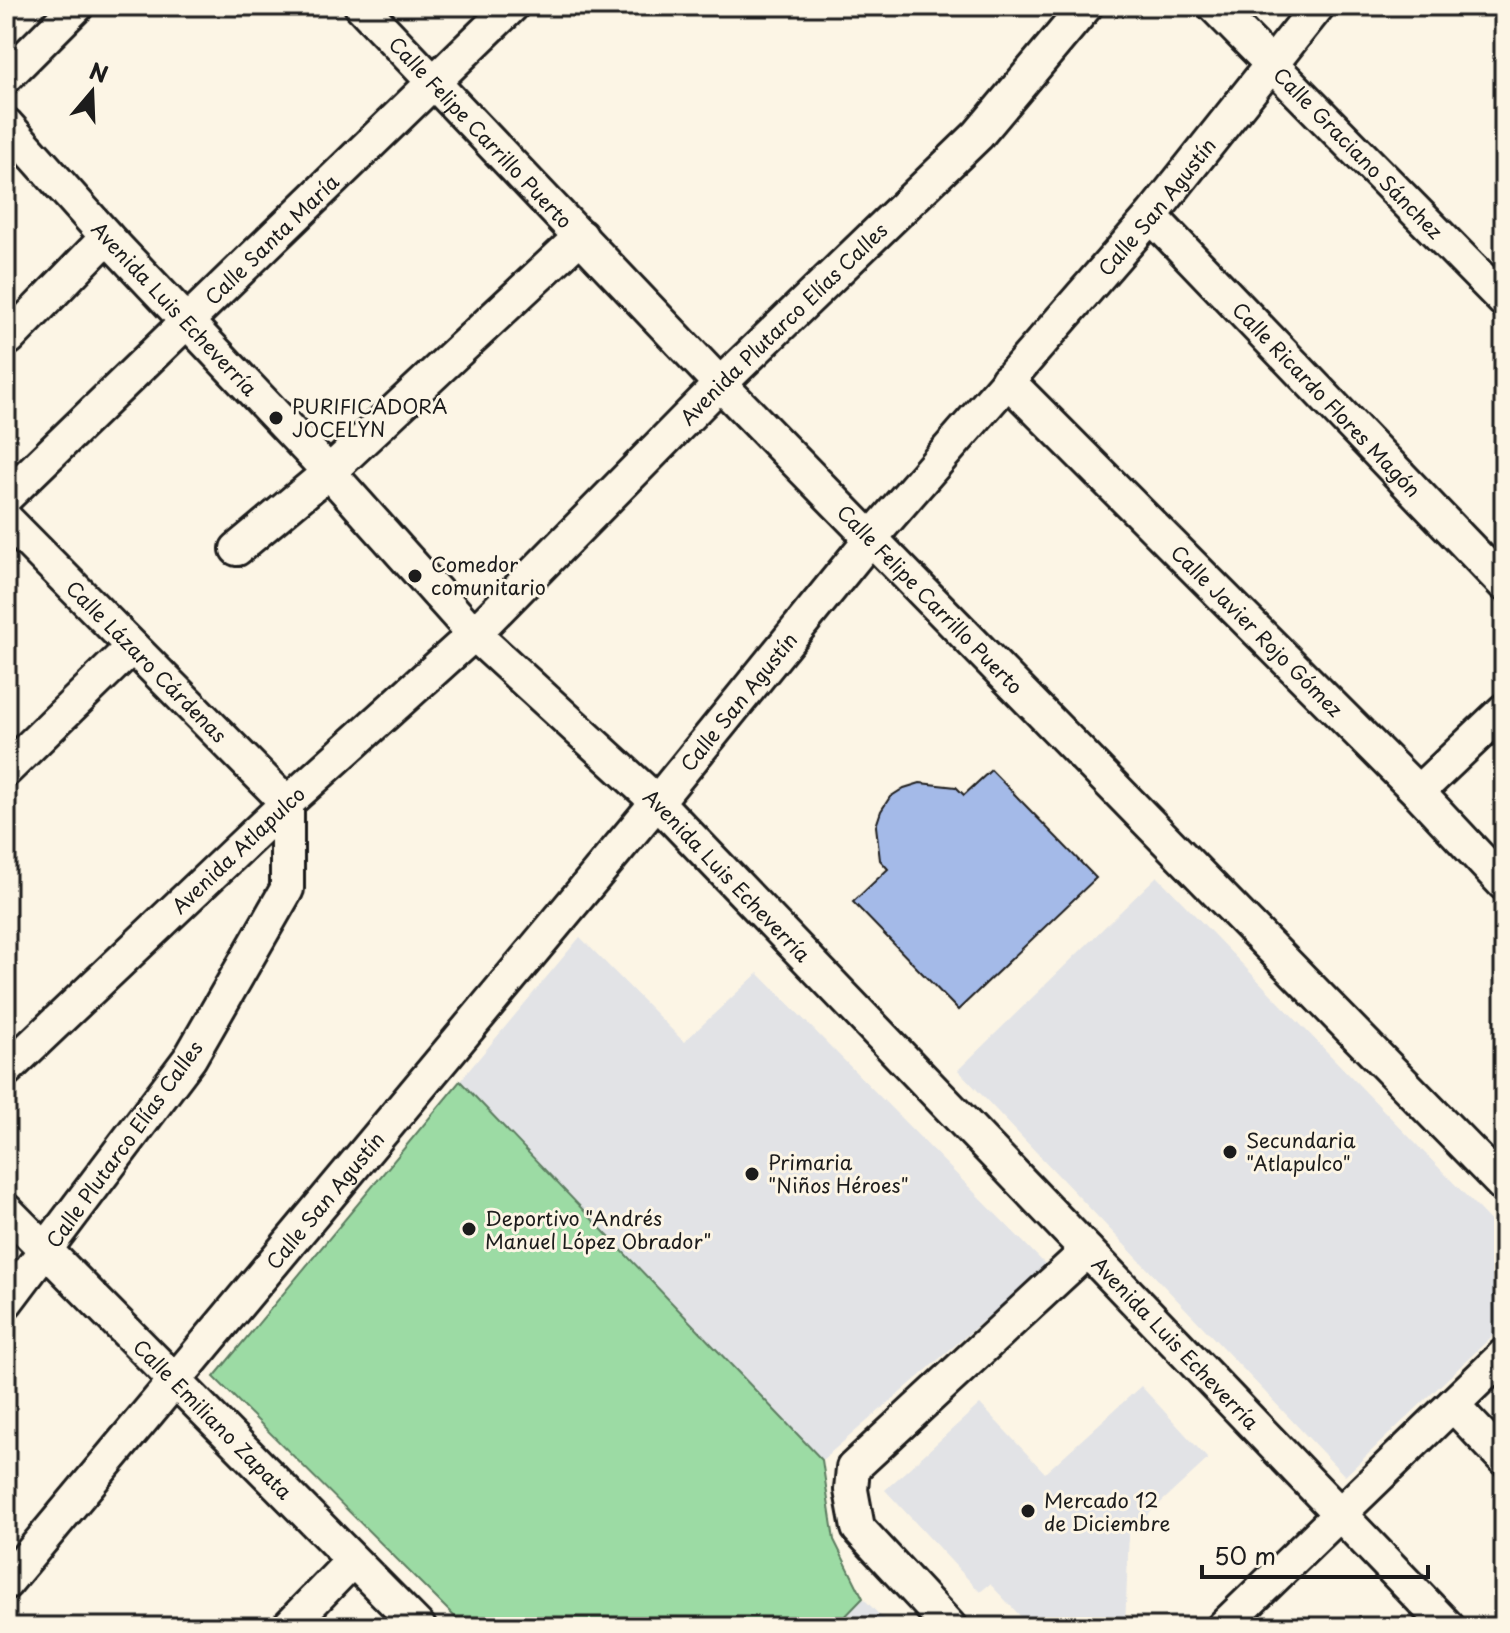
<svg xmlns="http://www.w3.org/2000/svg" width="1510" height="1633" viewBox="0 0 1510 1633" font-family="'Playpen Sans',sans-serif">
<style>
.built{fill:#e2e3e6}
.green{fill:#9cdba4;stroke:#5c7c60;stroke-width:2}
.building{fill:#a4bae8;stroke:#1c1c1c;stroke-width:2}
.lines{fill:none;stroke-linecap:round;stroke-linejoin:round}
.minor-casing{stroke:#1c1c1c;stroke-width:38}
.minor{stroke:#fcf5e5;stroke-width:32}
.poi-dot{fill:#1c1c1c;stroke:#fcf5e5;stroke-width:3}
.labels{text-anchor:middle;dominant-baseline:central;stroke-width:6;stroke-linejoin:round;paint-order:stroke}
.street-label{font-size:20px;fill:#1c1c1c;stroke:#fcf5e5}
.poi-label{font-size:20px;fill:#1c1c1c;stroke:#fcf5e5;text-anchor:start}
</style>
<rect width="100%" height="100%" fill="#fcf5e5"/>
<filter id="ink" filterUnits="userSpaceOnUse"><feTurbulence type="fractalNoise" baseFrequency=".0125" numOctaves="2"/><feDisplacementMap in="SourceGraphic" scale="16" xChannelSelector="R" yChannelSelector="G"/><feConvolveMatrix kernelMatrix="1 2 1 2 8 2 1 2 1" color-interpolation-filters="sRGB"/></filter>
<g filter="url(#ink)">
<!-- built -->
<path class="built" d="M1157 876 1504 1235V1325L1345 1476 958 1070Z
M580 937 684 1042 758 973 1047 1266 822 1460 460 1081Z
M1141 1386 1208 1459 1129 1532 1125 1627H1031V1621L1024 1620 990 1584 980 1592 885 1490 980 1404 1045 1473Z
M863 1598 891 1627H835Z"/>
<!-- green -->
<path class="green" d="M460 1081 822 1460 834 1540 863 1598 835 1627H465L214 1377Z"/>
<!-- building -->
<path class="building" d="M991 770 1096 878 958 1010 853 902 888 869 880 860 876 826 881 811 890 797 904 788 920 783 956 787 964 795Z"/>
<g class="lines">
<defs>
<g id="minor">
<path id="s1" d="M361 6 720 384 1504 1186"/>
<path id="s2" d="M1214 6 1504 301"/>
<path d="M6 77 77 6"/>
<path id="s3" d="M6 124 107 237 329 472 474 634 657 802 1448 1627"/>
<path id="s4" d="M1151 216 1504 584"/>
<path d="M9 338 107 237"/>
<path id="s5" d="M1007 380 1418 792 1504 884"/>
<path id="s6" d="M6 497 512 6"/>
<path id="s7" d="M6 519 287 803V889L190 1058 6 1302"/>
<path d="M237 549 329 472 581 236"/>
<path d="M6 770 132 647"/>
<path d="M1418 792 1504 710"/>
<path id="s8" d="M6 1070 287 803 474 634 720 384 978 135 1086 6"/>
<path id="s9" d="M6 1210 419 1627"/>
<path d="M1453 1405 1504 1459"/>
<path id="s10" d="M6 1583 657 802 871 538 1151 216 1318 6"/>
<path d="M288 1627 352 1561"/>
<path d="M950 1627 858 1528 851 1490 853 1468 1087 1251"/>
<path d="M1223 1627 1504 1355"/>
</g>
</defs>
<!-- minor casing -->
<use href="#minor" class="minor-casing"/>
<!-- minor -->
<use href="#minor" class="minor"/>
</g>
</g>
<!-- markers -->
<g class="poi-dot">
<circle cx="276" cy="418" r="8"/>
<circle cx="415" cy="576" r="8"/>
<circle cx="1230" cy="1152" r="8"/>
<circle cx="752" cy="1174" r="8"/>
<circle cx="469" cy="1229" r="8"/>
<circle cx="1028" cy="1511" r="8"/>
</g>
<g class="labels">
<!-- street labels -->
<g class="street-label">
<text stroke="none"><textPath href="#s1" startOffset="174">Calle Felipe Carrillo Puerto</textPath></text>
<text stroke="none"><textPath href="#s2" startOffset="206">Calle Graciano Sánchez</textPath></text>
<text stroke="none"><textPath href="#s10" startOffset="1794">Calle San Agustín</textPath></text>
<text stroke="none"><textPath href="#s6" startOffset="370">Calle Santa María</textPath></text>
<text stroke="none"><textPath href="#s3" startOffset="250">Avenida Luis Echeverría</textPath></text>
<text stroke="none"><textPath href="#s8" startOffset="1078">Avenida Plutarco Elías Calles</textPath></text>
<text stroke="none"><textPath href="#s4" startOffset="254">Calle Ricardo Flores Magón</textPath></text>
<text stroke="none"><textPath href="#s1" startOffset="822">Calle Felipe Carrillo Puerto</textPath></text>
<text stroke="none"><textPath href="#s5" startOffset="354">Calle Javier Rojo Gómez</textPath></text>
<text stroke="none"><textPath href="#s7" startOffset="200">Calle Lázaro Cárdenas</textPath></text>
<text stroke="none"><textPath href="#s10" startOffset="1146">Calle San Agustín</textPath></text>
<text stroke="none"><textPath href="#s8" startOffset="320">Avenida Atlapulco</textPath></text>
<text stroke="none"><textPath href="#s3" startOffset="1042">Avenida Luis Echeverría</textPath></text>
<text transform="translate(124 1144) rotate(-54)">Calle Plutarco Elías Calles</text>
<text stroke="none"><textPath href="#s10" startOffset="498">Calle San Agustín</textPath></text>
<text stroke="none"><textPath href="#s3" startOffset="1690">Avenida Luis Echeverría</textPath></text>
<text stroke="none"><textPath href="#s9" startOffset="294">Calle Emiliano Zapata</textPath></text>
</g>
<!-- poi labels -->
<g class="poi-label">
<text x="292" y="406">PURIFICADORA<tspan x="292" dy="23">JOCELYN</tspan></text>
<text x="431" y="564">Comedor<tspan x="431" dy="23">comunitario</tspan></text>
<text x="1246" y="1140">Secundaria<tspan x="1246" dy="23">"Atlapulco"</tspan></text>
<text x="768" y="1162">Primaria<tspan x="768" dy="23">"Niños Héroes"</tspan></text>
<text x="485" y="1218">Deportivo "Andrés<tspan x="485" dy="23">Manuel López Obrador"</tspan></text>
<text x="1044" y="1500">Mercado 12<tspan x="1044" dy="23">de Diciembre</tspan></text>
</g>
</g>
<!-- margin -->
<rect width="1510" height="1633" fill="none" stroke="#fcf5e5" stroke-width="32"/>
<rect x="16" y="16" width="1478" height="1601" fill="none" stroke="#1c1c1c" stroke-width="3" filter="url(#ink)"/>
<!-- north arrow -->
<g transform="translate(92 92) rotate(19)" stroke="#fcf5e5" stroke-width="6" paint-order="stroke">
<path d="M0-6L14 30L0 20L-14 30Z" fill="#1c1c1c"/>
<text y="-12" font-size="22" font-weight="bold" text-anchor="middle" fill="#1c1c1c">N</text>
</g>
<!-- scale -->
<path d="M1202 1565v12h226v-12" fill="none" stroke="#1c1c1c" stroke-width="4"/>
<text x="1214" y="1565" font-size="24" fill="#1c1c1c" stroke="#fcf5e5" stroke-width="6" paint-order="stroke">50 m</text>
</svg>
